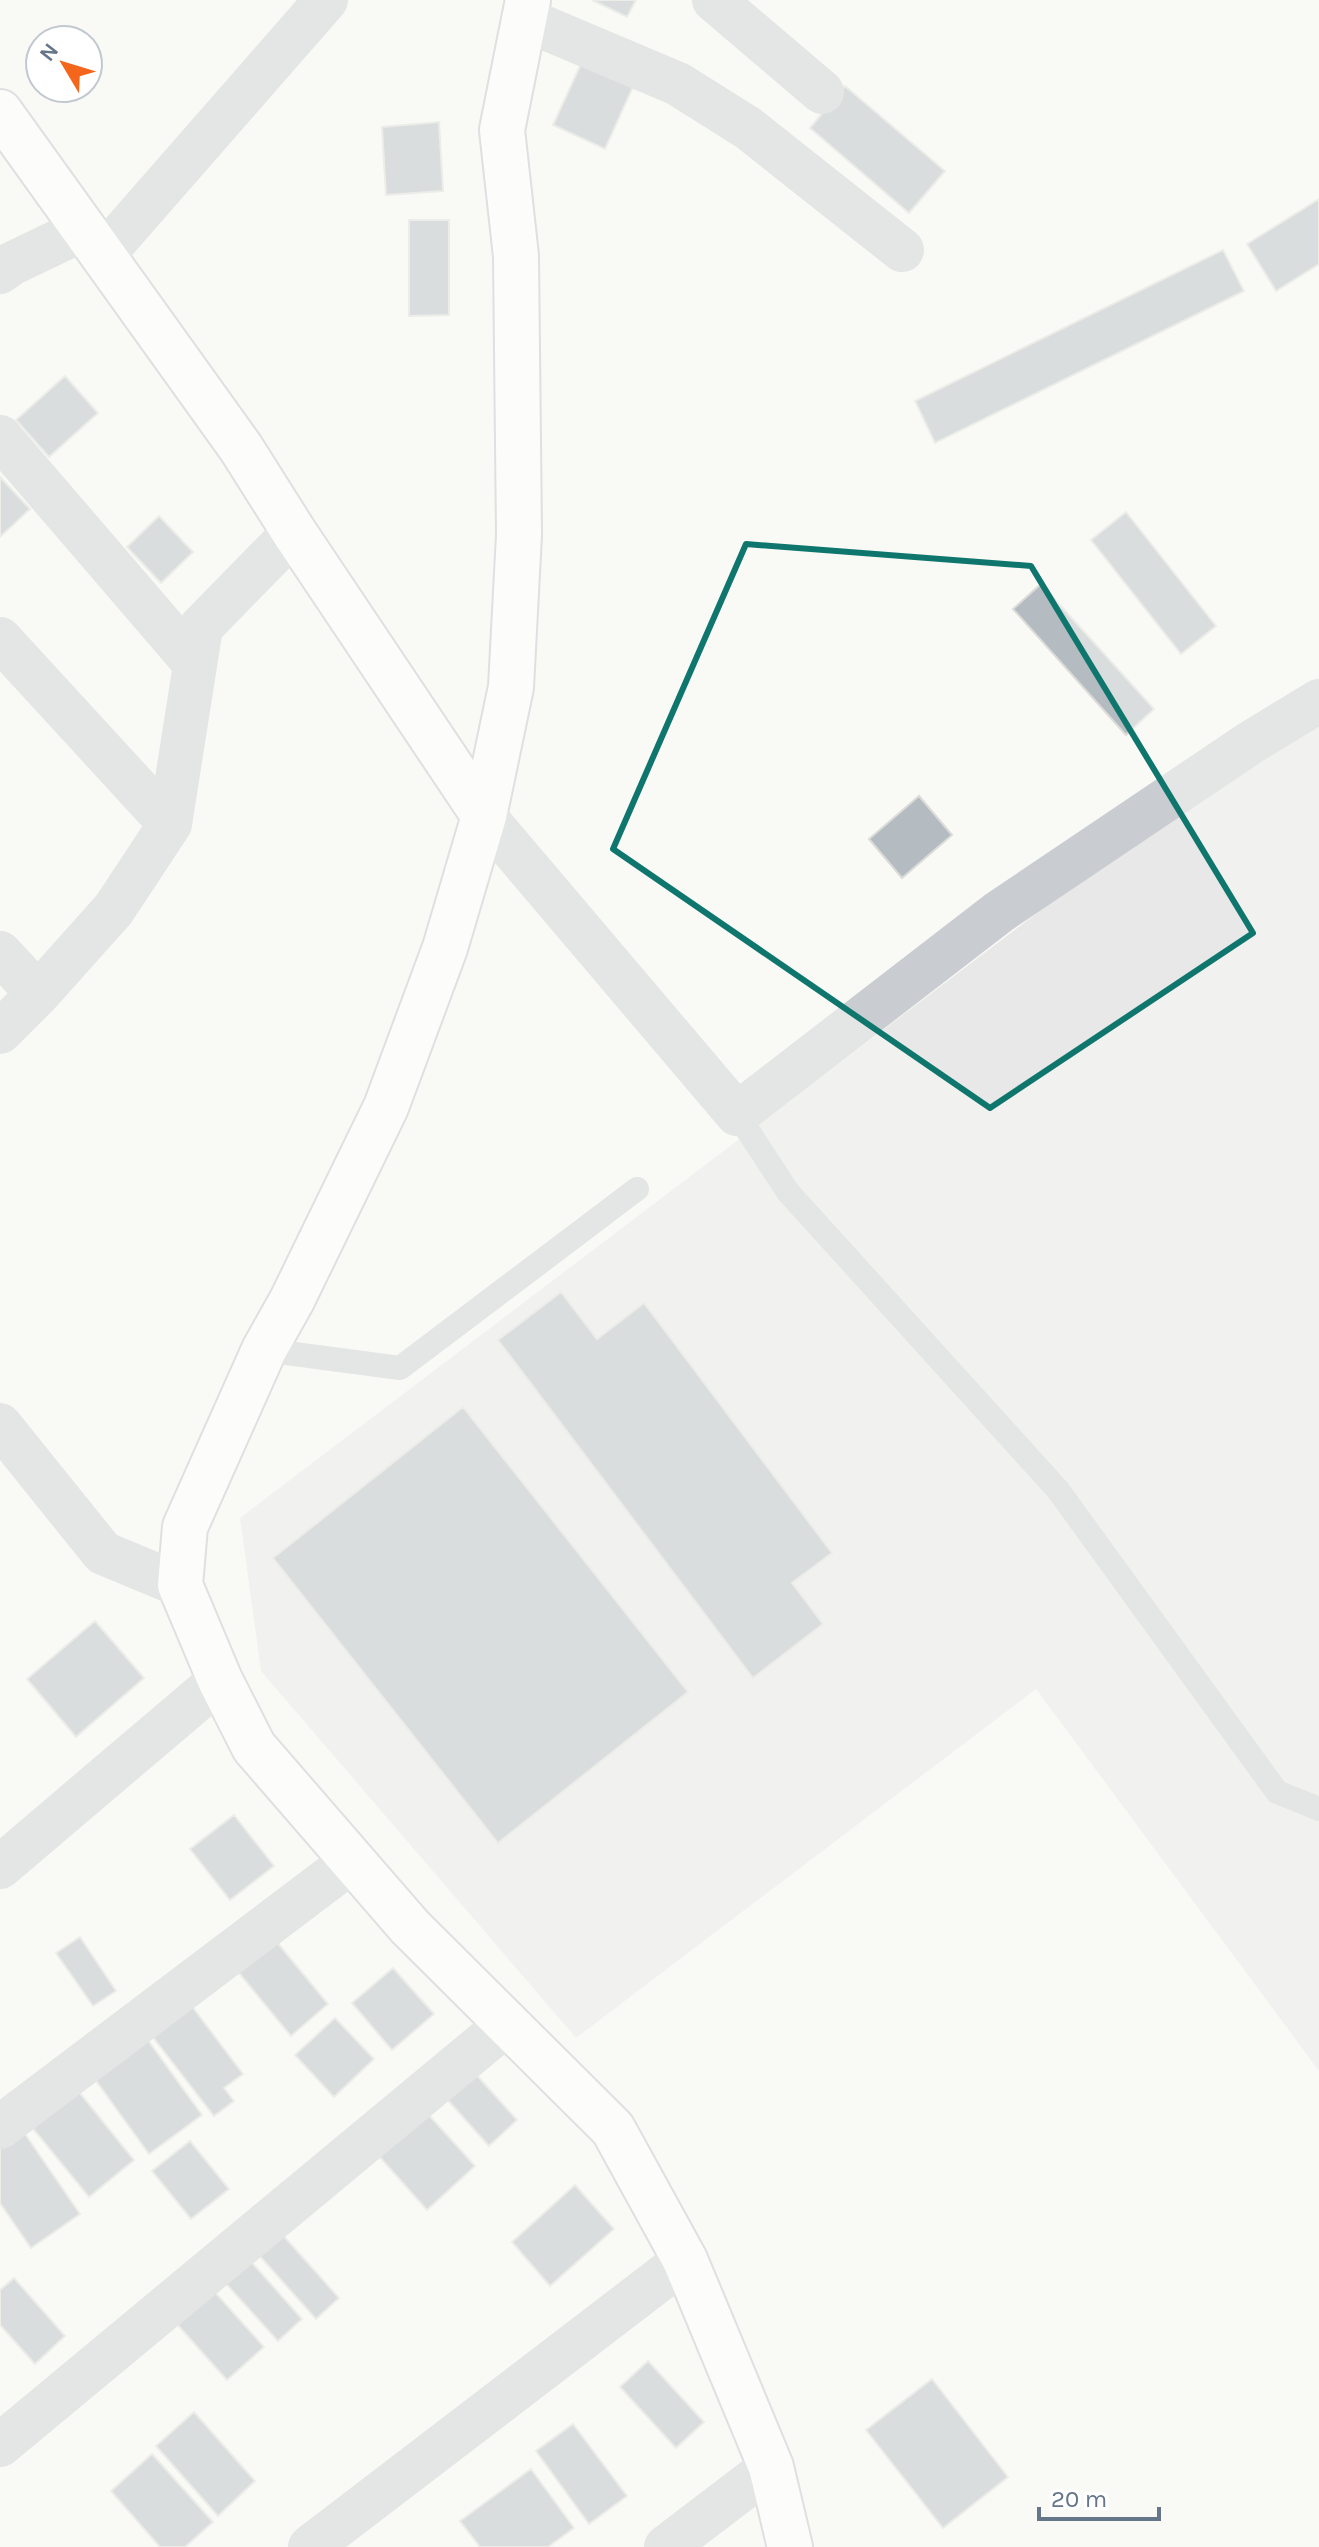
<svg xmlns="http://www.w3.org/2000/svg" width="1319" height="2547" viewBox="0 0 1319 2547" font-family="Karla,sans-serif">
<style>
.built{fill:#e7e8e7}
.building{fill:#b4bbc1;stroke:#dbdbd8;stroke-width:2}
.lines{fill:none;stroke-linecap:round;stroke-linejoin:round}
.secondary-casing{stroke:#bdc1c7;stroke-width:48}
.lane{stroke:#c9ccd0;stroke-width:24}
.street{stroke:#c9ccd0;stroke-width:44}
.secondary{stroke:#fff;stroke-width:44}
.marked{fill:none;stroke:#0f766e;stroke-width:6;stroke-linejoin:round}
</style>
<rect width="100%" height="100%" fill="#f9f9f6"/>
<!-- built -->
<path class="built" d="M1319 699V2071L1036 1689 576 2038 261 1671 240 1518Z"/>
<!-- building -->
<path class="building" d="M592 0H636L627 17Z
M585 55 637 78 605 149 553 125Z
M845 86 945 171 909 213 810 128Z
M439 122 443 191 386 195 382 127Z
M1319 199V264L1276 291 1247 244Z
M409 220H449V315L409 316Z
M1223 250 1244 291 935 443 915 401Z
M65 376 98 413 49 457 16 420Z
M0 477 30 509 0 537Z
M1126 512 1216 626 1181 654 1091 540Z
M159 516 193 552 161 583 127 547Z
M1041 584 1154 709 1126 735 1013 609Z
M919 796 952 835 902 878 869 839Z
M561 1292 597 1339 644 1303 832 1553 792 1583 823 1624 753 1678 498 1340Z
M463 1407 688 1692 498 1843 273 1558Z
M95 1621 144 1678 76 1737 27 1679Z
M234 1815 274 1866 230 1900 190 1849Z
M271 1935 328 2004 291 2036 234 1967Z
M80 1937 116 1991 93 2006 56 1953Z
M393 1968 434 2014 392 2050 352 2003Z
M191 2005 243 2074 224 2088 234 2101 214 2116 152 2036Z
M335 2018 374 2059 334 2097 295 2055Z
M142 2032 202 2115 149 2154 89 2071Z
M465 2062 517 2120 489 2146 436 2087Z
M75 2087 134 2160 89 2197 30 2125Z
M418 2103 475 2166 427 2210 370 2146Z
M23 2131 80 2214 31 2248 0 2203V2147Z
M190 2141 229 2189 191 2219 152 2171Z
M575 2185 614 2229 550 2286 512 2242Z
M281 2233 339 2298 316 2319 258 2254Z
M245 2255 302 2319 278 2341 220 2277Z
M14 2278 65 2336 35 2364 0 2325V2290Z
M204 2280 264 2347 227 2380 167 2313Z
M648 2361 704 2422 676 2448 620 2387Z
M932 2379 1008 2477 943 2528 866 2430Z
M194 2412 255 2481 218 2516 156 2446Z
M573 2424 627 2496 589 2524 536 2451Z
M152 2454 213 2522 185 2547H160L111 2491Z
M531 2469 574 2528 548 2547H480L460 2521Z"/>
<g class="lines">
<defs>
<path id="secondary" d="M528 0 502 130 516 256 519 535 511 687 484 816 445 948 386 1107 292 1300 264 1350 185 1527 180 1585 220 1680 254 1747 410 1927 613 2129 685 2260 771 2467 790 2547
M0 112 241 448 294 532 484 816"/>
</defs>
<!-- secondary casing -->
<use href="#secondary" class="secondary-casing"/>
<!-- lane -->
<path class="lane" d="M737 1114 788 1192 1058 1490 1277 1792 1319 1809
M264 1350 400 1368 637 1189"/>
<!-- street -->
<path class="street" d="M714 0 822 92
M524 19 678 84 748 128 902 250
M103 255 326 0
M0 272 11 264 84 229
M0 437 195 664
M0 639 170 824
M484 816 737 1114 999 912 1250 743 1319 701
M0 953 38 994
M0 1032 38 994 114 909 170 824 201 627 294 532
M0 1425 103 1553 180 1585
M0 1867 220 1680
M0 2127 352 1861
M0 2445 507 2024
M310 2547 685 2260
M666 2547 771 2467"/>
<!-- secondary -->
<use href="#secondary" class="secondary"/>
</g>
<!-- marked area -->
<path d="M0 0H1319V2547H0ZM746 544 1031 566 1253 933 990 1108 613 849Z" fill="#f9f9f6" fill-opacity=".55" fill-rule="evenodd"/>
<path class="marked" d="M746 544 1031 566 1253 933 990 1108 613 849Z"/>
<!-- north arrow -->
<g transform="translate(64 64) rotate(308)"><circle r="38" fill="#ffffff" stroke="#c1c8d0" stroke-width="2"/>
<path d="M0-6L14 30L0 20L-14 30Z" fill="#f4661c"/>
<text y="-12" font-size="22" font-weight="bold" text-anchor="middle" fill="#65768a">N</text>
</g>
<!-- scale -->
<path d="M1039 2507v12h120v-12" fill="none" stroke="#65768a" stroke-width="4"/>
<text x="1051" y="2507" font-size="24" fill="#65768a" stroke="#ffffff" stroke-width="6" paint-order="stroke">20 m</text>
</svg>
